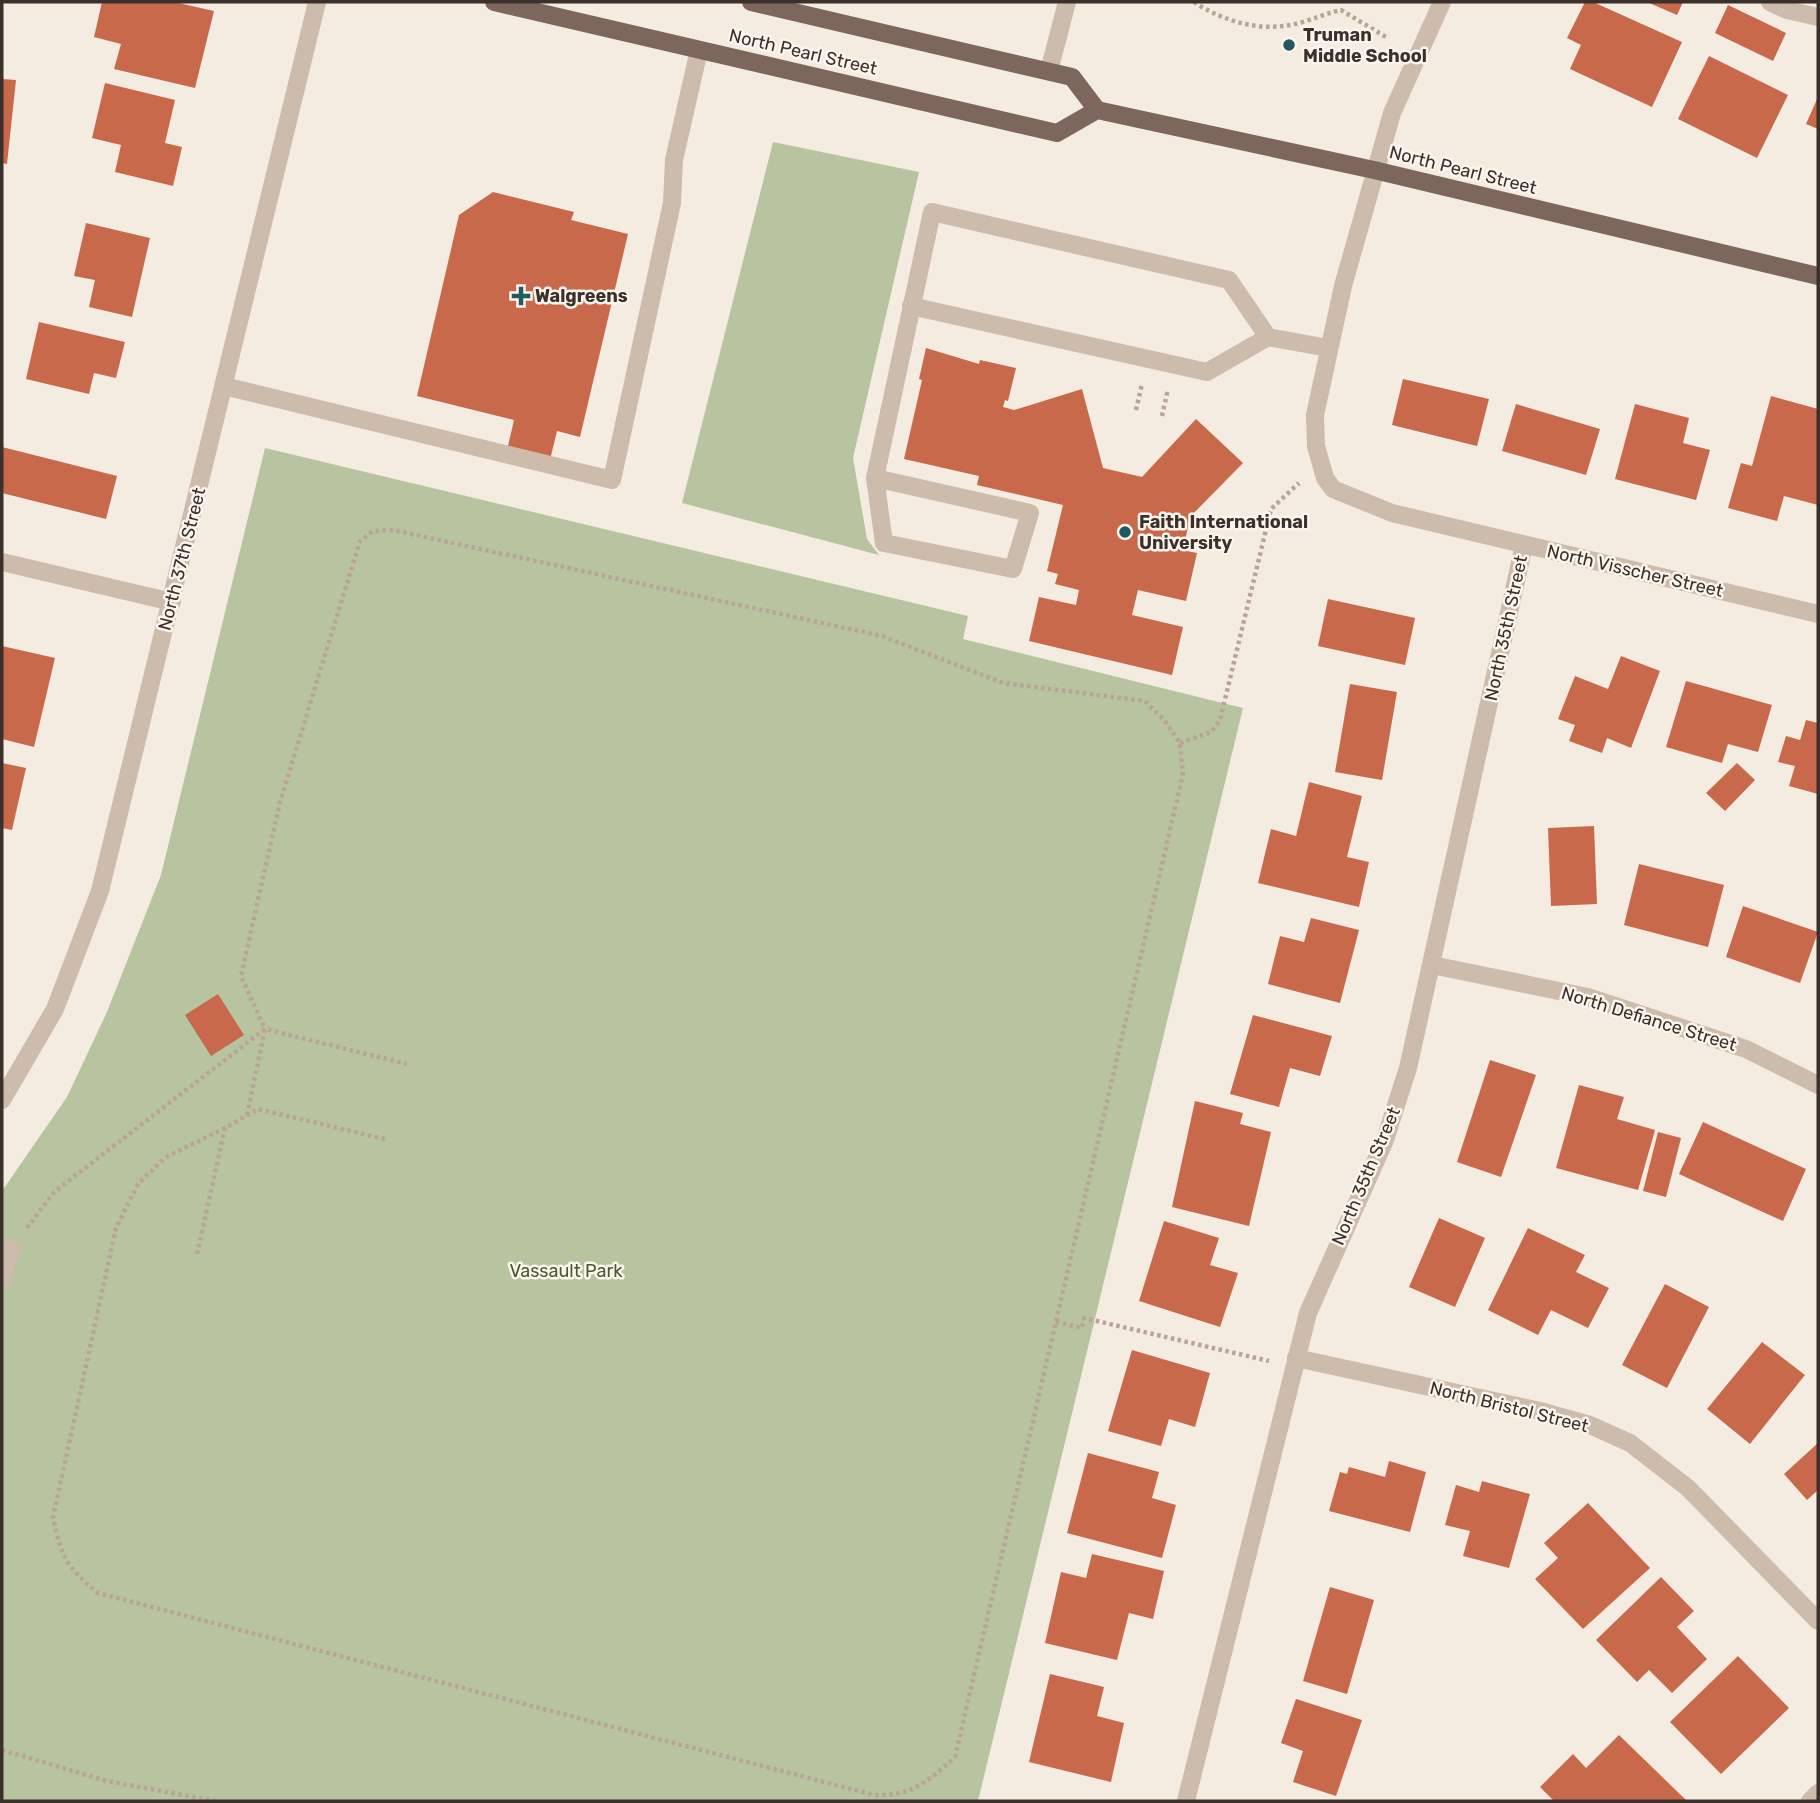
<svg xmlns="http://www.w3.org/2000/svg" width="1820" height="1803" viewBox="0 0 1820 1803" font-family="Rubik,sans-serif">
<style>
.green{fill:#b8c4a0}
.building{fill:#c8694b}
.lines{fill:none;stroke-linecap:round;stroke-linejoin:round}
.path{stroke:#b9a596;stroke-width:4.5;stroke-dasharray:3.5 3.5;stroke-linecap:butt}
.minor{stroke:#cdbbac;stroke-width:18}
.major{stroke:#7d675c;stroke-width:18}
.poi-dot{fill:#1f5a5e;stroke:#fbf5ee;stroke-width:2.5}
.labels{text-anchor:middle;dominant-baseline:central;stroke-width:5;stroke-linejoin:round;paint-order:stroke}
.poi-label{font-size:18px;font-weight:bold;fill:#3b302b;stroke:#fbf5ee;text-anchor:start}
.street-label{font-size:18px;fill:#3b302b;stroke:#fbf5ee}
.park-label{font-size:18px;fill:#4a5a2e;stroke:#fbf5ee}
</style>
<rect width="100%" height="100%" fill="#f4ebe1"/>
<!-- green -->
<path class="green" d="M773 142 919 172 853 458 867 539 879 555 682 503Z
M265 448 968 616 963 639 1243 708 978 1801H2V1191L67 1097 107 1012 161 875Z"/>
<!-- building -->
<path class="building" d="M102 2H174L214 11 195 88 114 69 121 44 94 37Z
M1585 2H1593L1682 42 1652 107 1570 69 1581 45 1567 38Z
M1647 2H1683L1677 15Z
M1728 5 1786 33 1773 61 1715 33Z
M1709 56 1788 95 1757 158 1678 119Z
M2 79 16 80 7 164 2 163Z
M105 83 175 100 165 143 182 147 173 186 115 172 121 145 92 138Z
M1818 97V129L1806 124Z
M493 192 574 212 571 220 628 234 580 437 557 431 550 460 507 450 514 420 417 396 459 215Z
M86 223 150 238 132 317 89 307 95 280 74 276Z
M39 322 125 342 116 378 94 373 89 394 26 379Z
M926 348 979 364 980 360 1016 368 1008 401 1005 400 1003 407 1014 410 1082 389 1103 468 1142 477 1196 419 1243 463 1190 517 1185 541 1189 542 1187 551 1197 553 1186 601 1138 590 1132 615 1183 627 1172 675 1029 641 1039 597 1076 605 1079 590 1055 584 1058 574 1047 571 1063 505 977 485 979 476 904 459 922 380 919 379Z
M1403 379 1489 399 1477 446 1392 425Z
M1771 396 1818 409V505L1784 496 1777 521 1728 508 1741 463 1752 466Z
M1516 404 1600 429 1586 475 1502 451Z
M1635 404 1689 418 1683 443 1710 450 1696 500 1615 479Z
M2 447 117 476 106 519 2 493Z
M1328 599 1415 618 1405 665 1318 646Z
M2 646 55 658 34 747 2 739Z
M1621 656 1660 671 1631 748 1607 738 1602 753 1569 741 1575 725 1558 719 1575 676 1608 689Z
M1686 681 1772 705 1758 752 1728 744 1722 763 1666 747Z
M1350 684 1397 692 1382 780 1335 772Z
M1806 720 1818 723V794L1789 786 1795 766 1778 762 1786 736 1800 740Z
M2 763 26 768 12 830 2 828Z
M1737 763 1755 780 1725 811 1706 793Z
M1309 782 1362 796 1347 857 1369 862 1359 907 1258 883 1271 829 1296 836Z
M1594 826 1597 904 1551 906 1548 828Z
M1639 864 1724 885 1708 947 1624 925Z
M1743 906 1818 932 1800 983 1726 957Z
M1311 918 1359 930 1340 1003 1268 984 1280 936 1304 942Z
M218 994 244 1035 211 1056 185 1015Z
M1253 1015 1332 1036 1320 1076 1290 1068 1279 1107 1230 1094Z
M1490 1060 1536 1075 1501 1177 1457 1162Z
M1579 1085 1624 1097 1617 1119 1655 1130 1638 1190 1556 1168Z
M1195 1101 1243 1113 1240 1124 1271 1132 1249 1226 1172 1207Z
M1703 1122 1806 1169 1783 1221 1679 1174Z
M1658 1132 1681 1138 1666 1197 1643 1191Z
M1439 1218 1485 1238 1455 1307 1409 1287Z
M1164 1221 1219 1238 1210 1265 1238 1273 1220 1327 1139 1301Z
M1528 1228 1585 1255 1576 1272 1609 1288 1588 1328 1551 1310 1538 1335 1488 1310Z
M1665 1284 1709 1307 1667 1388 1622 1365Z
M1762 1342 1805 1375 1750 1444 1707 1409Z
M1132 1350 1210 1373 1195 1427 1169 1419 1161 1446 1108 1431Z
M1818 1443V1490L1807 1500 1784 1474Z
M1088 1453 1159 1472 1152 1498 1176 1505 1162 1558 1067 1533Z
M1389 1461 1426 1472 1410 1532 1329 1511 1340 1472 1347 1474 1349 1467 1385 1477Z
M1482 1481 1530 1494 1509 1568 1463 1556 1470 1531 1445 1525 1456 1485 1479 1492Z
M1588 1503 1650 1568 1583 1629 1535 1579 1558 1558 1544 1543Z
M1092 1554 1164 1571 1153 1619 1129 1613 1117 1660 1045 1643 1061 1572 1086 1578Z
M1661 1577 1694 1611 1677 1627 1707 1659 1672 1693 1649 1670 1637 1682 1596 1640Z
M1330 1587 1374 1600 1347 1694 1303 1681Z
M1738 1656 1789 1708 1721 1774 1670 1722Z
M1050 1674 1104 1687 1097 1716 1124 1723 1111 1782 1029 1762Z
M1296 1699 1362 1720 1336 1796 1293 1782 1303 1751 1281 1743Z
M1619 1735 1687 1801H1554L1540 1787 1573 1754 1586 1768Z"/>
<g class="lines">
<!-- path -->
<path class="path" d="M1194 2C1224 22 1263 33 1299 23 1314 19 1327 13 1341 10L1386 37
M1136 410 1142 384
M1162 416 1168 389
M1180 743 1211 732 1220 720 1271 509 1299 483
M247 1115 265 1029 407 1064
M27 1228 54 1192 265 1029 241 976 280 802 360 541 373 531 393 530 882 636 1003 683 1145 701 1164 720 1180 743 1183 774 955 1757C927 1782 913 1796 874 1795L98 1593C66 1566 62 1559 53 1517L116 1228 138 1184 166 1157 225 1128
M197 1254 225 1128 258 1109 388 1140
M1056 1322 1082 1328 1084 1318 1269 1361
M2 1750 107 1781 216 1801"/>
<!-- minor -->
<path class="minor" d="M1442 2 1392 113 1343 286 1315 415 1316 446 1325 478 1333 489 1392 513 1818 614
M1770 2 1787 10 1818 17
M1049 71 1067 2
M911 306 1207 372 1268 337
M224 386 612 480 672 203 674 160 699 50
M875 478 1030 513 1013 569 884 543 875 478 932 212 1229 280 1268 337 1328 348
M2 562 172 602
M1432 965 1588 997 1746 1049 1818 1085
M2 1100 55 1009 100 891 317 2
M2 1281 11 1249
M1296 1358 1540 1411 1590 1425 1630 1443 1688 1488 1818 1621
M1186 1801 1308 1313 1385 1140 1408 1068 1524 545
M1810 1801 1818 1793"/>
<!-- major -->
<path class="major" d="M494 2 1057 133 1097 110
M751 2 1072 77 1097 110 1374 170 1818 276"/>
</g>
<!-- markers -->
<g class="poi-dot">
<circle cx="1289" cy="45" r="7"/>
<path d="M517.5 285.5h7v7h7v7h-7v7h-7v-7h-7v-7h7z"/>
<circle cx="1125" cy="532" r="7"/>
</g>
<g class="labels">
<!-- poi labels -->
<g class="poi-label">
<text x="1303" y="35">Truman<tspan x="1303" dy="21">Middle School</tspan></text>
<text x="535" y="296">Walgreens</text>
<text x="1139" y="522">Faith International<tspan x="1139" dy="21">University</tspan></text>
</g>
<!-- street labels -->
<g class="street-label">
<text transform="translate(803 52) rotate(13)">North Pearl Street</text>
<text transform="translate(1463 170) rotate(14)">North Pearl Street</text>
<text transform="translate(182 559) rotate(-76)">North 37th Street</text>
<text transform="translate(1635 571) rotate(13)">North Visscher Street</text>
<text transform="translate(1506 628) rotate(-78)">North 35th Street</text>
<text transform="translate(1649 1019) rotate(17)">North Defiance Street</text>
<text transform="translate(1366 1176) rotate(-67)">North 35th Street</text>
<text transform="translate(1509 1407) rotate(14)">North Bristol Street</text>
</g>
<!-- park labels -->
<g class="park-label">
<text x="566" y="1271">Vassault Park</text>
</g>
</g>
<!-- border -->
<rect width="1820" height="1803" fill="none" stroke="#3b302b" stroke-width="7"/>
</svg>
